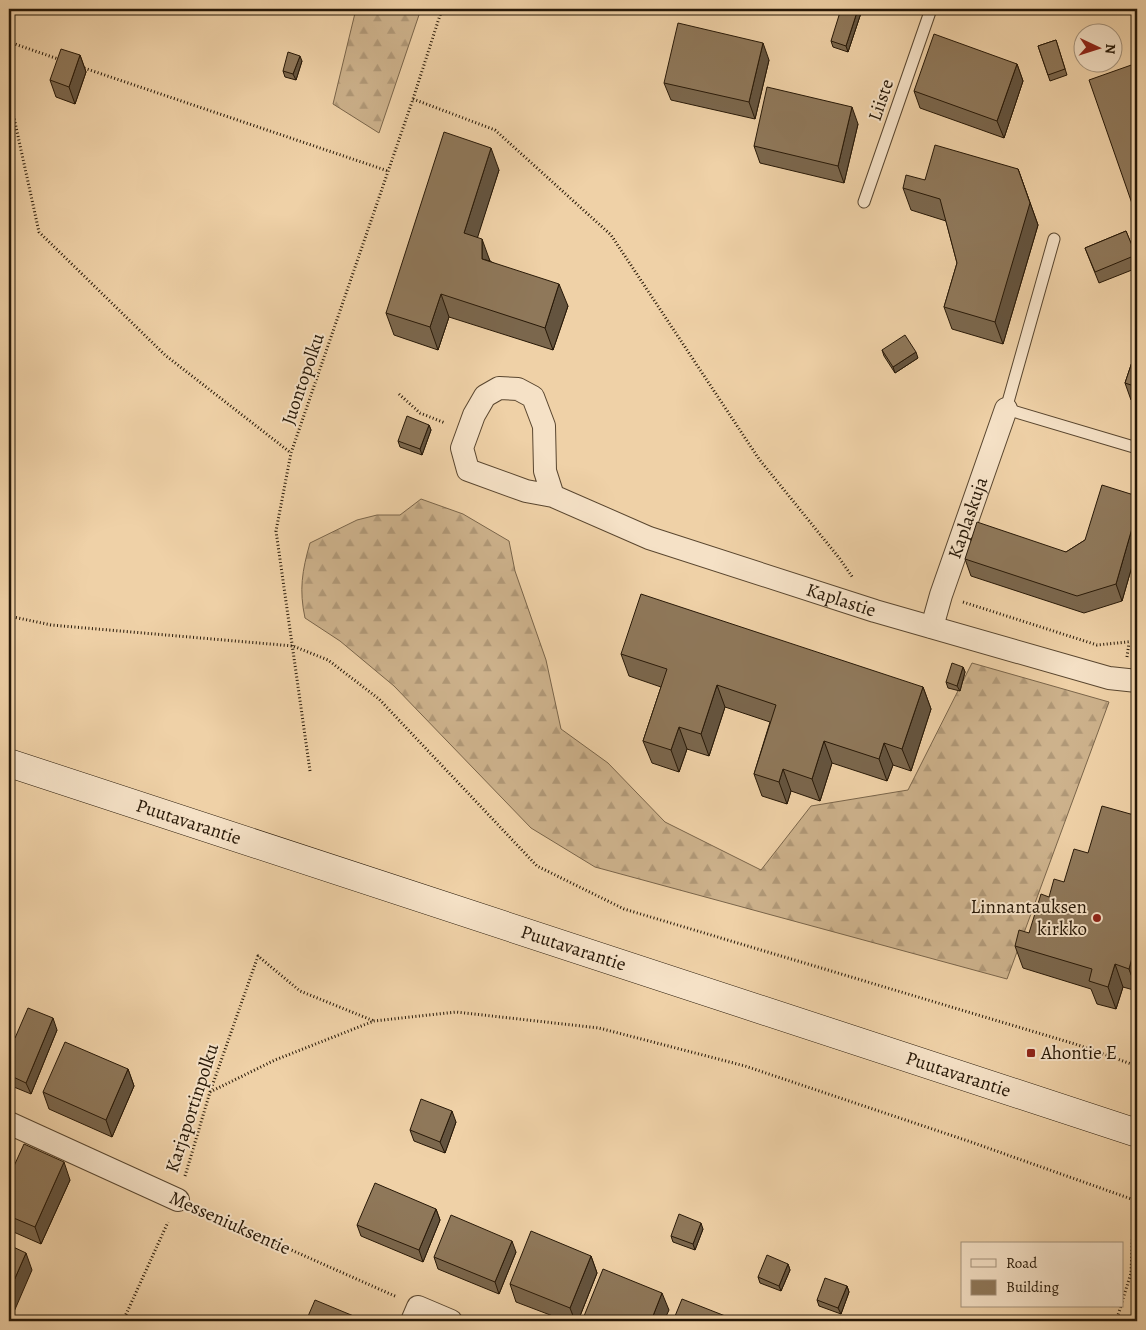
<svg xmlns="http://www.w3.org/2000/svg" width="1146" height="1330" viewBox="0 0 1146 1330" font-family="Alegreya,serif">
<style>
.forest{fill:url(#forest-firs);stroke:#7a654a}
.lines{fill:none;stroke-linecap:round;stroke-linejoin:round}
.lane-casing{stroke:#59462f;stroke-width:13}
.street-casing{stroke:#59462f;stroke-width:24}
.secondary-casing{stroke:#271807;stroke-width:29}
.path{stroke:#271807;stroke-width:3;stroke-dasharray:1 2.5;stroke-linecap:butt}
.lane{stroke:#f5e1c6;stroke-width:11}
.street{stroke:#f5e1c6;stroke-width:22}
.secondary{stroke:#f5e1c6;stroke-width:28}
.wall{fill:#7b674d;stroke:#271807}
.shaded-wall{fill:#64543f;stroke:#271807}
.building{fill:#8f785a;stroke:#271807}
.poi-dot{fill:#8f2418;stroke:#f5e1c6;stroke-width:2}
.labels{text-anchor:middle;dominant-baseline:central;stroke-width:4;stroke-linejoin:round;paint-order:stroke}
.street-label{font-size:19px;fill:#271807;stroke:#f5e1c6}
.poi-label{font-size:19px;fill:#271807;stroke:#f5e1c6;text-anchor:end}
</style>
<defs>
<pattern id="forest-firs" width="22" height="20" patternUnits="userSpaceOnUse" patternTransform="scale(1.25)"><rect width="22" height="20" fill="#cdb28c"/><path d="M5 1l3.5 6h-7zM16 11l3.5 6h-7z" fill="#b09877"/></pattern>
</defs>
<rect width="100%" height="100%" fill="#efd1a7"/>
<filter id="stains"><feTurbulence type="fractalNoise" baseFrequency=".004" numOctaves="4"/><feColorMatrix values="0 0 0 0 .2 0 0 0 0 .09 0 0 0 0 .02 0 0 0 .5 -.17"/></filter>
<radialGradient id="worn" r=".72"><stop offset=".6" stop-color="#630" stop-opacity="0"/><stop offset="1" stop-color="#630" stop-opacity=".3"/></radialGradient>
<!-- forest -->
<path class="forest" d="M356 9H421L379 133 333 104Z
M421 499 463 514 509 541 515 571 546 660 561 729 608 763 665 822 761 870 811 806 908 790 972 663 1109 702 1007 979 595 867 531 828 394 686 340 641 305 618C299 590 302 571 310 543L357 520 377 515H400Z"/>
<g class="lines">
<defs>
<path id="lane" d="M864 202 931 9
M1054 239 1006 409 1137 448"/>
<g id="street">
<path id="s1" d="M553 496 545 471 544 426 533 397 518 389 499 388 485 396 474 415 462 448 468 470 526 491 553 496 649 538 875 611 1109 678 1137 681"/>
<path id="s2" d="M932 627 941 595 1006 409"/>
<path d="M9 1123 178 1200"/>
<path d="M412 1321 418 1307 451 1321"/>
</g>
<g id="secondary">
<path id="s3" d="M9 763 1137 1133"/>
</g>
</defs>
<!-- lane casing -->
<use href="#lane" class="lane-casing"/>
<!-- street casing -->
<use href="#street" class="street-casing"/>
<!-- secondary casing -->
<use href="#secondary" class="secondary-casing"/>
<!-- path -->
<path class="path" d="M9 42 61 60
M81 67 388 171
M9 95 39 232 165 355 291 453
M413 99 495 130 611 235 759 459 840 559 853 578
M399 394 420 413 445 423
M963 602 1097 645 1137 641
M9 616 51 625 293 646 328 660 379 699 537 866 624 909 1075 1044 1137 1066
M1127 657 1129 643
M310 771 276 531 291 453 413 99 442 9
M210 1092 275 1060 374 1021 456 1012 599 1028 745 1066 971 1142 1137 1201
M185 1176 210 1092 258 956 300 991 374 1021
M199 1209 397 1297
M1122 1302 1131 1273 1134 1200 1137 1188
M123 1321 168 1222
M1116 1321 1121 1306"/>
<!-- lane -->
<use href="#lane" class="lane"/>
<!-- street -->
<use href="#street" class="street"/>
<!-- secondary -->
<use href="#secondary" class="secondary"/>
</g>
<!-- wall -->
<path class="wall" d="M861 13 848 52 833 47 831 41Z
M1056 40 1067 75 1050 81 1038 46Z
M80 55 86 72 75 104 56 97 50 80Z
M769 60 755 119 671 100 664 83Z
M302 61 296 80 285 77 283 71Z
M1017 64 1023 81 1004 138 920 108 914 91Z
M858 124 844 183 760 163 754 146Z
M1018 169 1038 225 1003 344 952 329 944 307 957 263 946 221 911 210 903 188 925 180Z
M499 170 477 237 490 261 568 306 553 350 449 317 438 350 394 335 386 313Z
M1126 231 1137 259V268L1099 283 1085 248Z
M1137 347V402L1131 400 1125 383Z
M882 350 918 358 895 373 884 356Z
M429 425 431 430 422 455 400 447 398 441Z
M1137 496V549L1122 601 1084 613 971 576 965 559 1066 552 1085 540Z
M621 654 923 687 931 709 911 771 893 765 887 781 832 763 820 801 791 791 787 804 762 796 754 774 770 722 725 707 709 756 687 749 679 772 652 763 643 741 661 687 629 676Z
M963 667 965 672 960 691 948 688 946 682Z
M1088 853 1137 991 1123 987 1116 1009 1097 1004 1091 989 1023 968 1015 946 1029 933 1049 897 1064 882Z
M57 1030 31 1094 9 1085V1035L15 1038Z
M128 1069 134 1086 112 1137 49 1109 43 1092Z
M456 1122 445 1153 414 1141 410 1130Z
M9 1177 70 1180 41 1244 9 1230Z
M436 1209 440 1220 423 1262 361 1236 357 1225Z
M703 1229 695 1250 673 1242 671 1236Z
M516 1252 499 1294 438 1269 434 1257Z
M591 1256 597 1273 578 1321H566L516 1302 510 1284Z
M788 1264 790 1270 781 1291 760 1283 758 1277Z
M847 1286 849 1292 841 1314 819 1306 817 1300Z"/>
<!-- shaded-wall -->
<path class="shaded-wall" d="M858 9H859L861 13 848 52 846 46Z
M763 43 769 60 755 119 749 102Z
M80 55 86 72 75 104 69 87Z
M300 56 302 61 296 80 293 74Z
M1017 64 1023 81 1004 138 997 121Z
M852 107 858 124 844 183 838 166Z
M491 148 499 170 472 255 464 233Z
M1018 169 1038 225 1003 344 995 322Z
M482 239 490 261 482 259Z
M559 284 568 306 553 350 545 328Z
M441 294 449 317 438 350 430 327Z
M916 352 918 358 895 373 893 367Z
M429 425 431 430 422 455 420 449Z
M1137 511V549L1122 601 1116 584Z
M963 667 965 672 960 691 957 686Z
M717 685 725 707 709 756 701 734Z
M923 687 931 709 911 771 902 749Z
M679 727 687 749 679 772 671 750Z
M824 741 832 763 820 801 812 779Z
M884 743 893 765 887 781 879 759Z
M783 769 791 791 787 804 779 782Z
M1137 939V991L1129 969Z
M1115 964 1123 987 1116 1009 1108 987Z
M53 1018 57 1030 31 1094 26 1083Z
M128 1069 134 1086 112 1137 106 1120Z
M452 1111 456 1122 445 1153 440 1142Z
M64 1162 70 1180 41 1244 35 1227Z
M436 1209 440 1220 423 1262 419 1250Z
M701 1223 703 1229 695 1250 693 1244Z
M512 1241 516 1252 499 1294 495 1282Z
M26 1253 32 1270 10 1321H9V1292Z
M591 1256 597 1273 578 1321H575L570 1308Z
M788 1264 790 1270 781 1291 779 1286Z
M847 1286 849 1292 841 1314 838 1308Z
M662 1293 669 1310 664 1321H651Z"/>
<!-- building -->
<path class="building" d="M841 9H858L846 46 831 41Z
M678 23 763 43 749 102 664 83Z
M934 34 1017 64 997 121 914 91Z
M1056 40 1065 69 1048 75 1038 46Z
M61 49 80 55 69 87 50 80Z
M288 52 300 56 293 74 283 71Z
M1137 63V214L1136 215 1089 80Z
M767 87 852 107 838 166 754 146Z
M444 132 491 148 464 233 482 239V259L559 284 545 328 441 294 430 327 386 313Z
M935 145 1018 169 1030 203 995 322 944 307 957 263 940 199 903 188 906 175 925 180Z
M1126 231 1136 255 1095 272 1085 248Z
M905 335 916 352 893 367 882 350Z
M1137 347V387L1125 383Z
M407 416 429 425 420 449 398 441Z
M1102 485 1137 496V511L1116 584 1077 596 965 559 977 522 1066 552 1085 540Z
M641 594 923 687 902 749 884 743 879 759 824 741 812 779 783 769 779 782 754 774 776 705 717 685 701 734 679 727 671 750 643 741 667 669 621 654Z
M952 663 963 667 957 686 946 682Z
M1102 806 1134 815 1137 806V939L1129 969 1115 964 1108 987 1089 981 1092 969 1015 946 1019 930 1029 933 1041 894 1049 897 1054 879 1064 882 1074 849 1088 853Z
M28 1008 53 1018 26 1083 9 1075V1035L15 1038Z
M65 1042 128 1069 106 1120 43 1092Z
M421 1099 452 1111 440 1142 410 1130Z
M24 1144 64 1162 35 1227 9 1216V1177Z
M375 1183 436 1209 419 1250 357 1225Z
M679 1214 701 1223 693 1244 671 1236Z
M451 1215 512 1241 495 1282 434 1257Z
M531 1231 591 1256 570 1308 510 1284Z
M9 1245 26 1253 9 1292Z
M767 1255 788 1264 779 1286 758 1277Z
M603 1269 662 1293 651 1321H582Z
M825 1278 847 1286 838 1308 817 1300Z
M682 1299 738 1321H673Z
M315 1300 356 1317 355 1321H306Z"/>
<!-- markers -->
<g class="poi-dot">
<circle cx="1097" cy="918" r="5"/>
<rect x="1026" y="1048" width="10" height="10" rx="2.5"/>
</g>
<g class="labels">
<!-- street labels -->
<g class="street-label">
<text transform="translate(881 100) rotate(-71)">Liiste</text>
<text transform="translate(303 379) rotate(-71)">Juontopolku</text>
<text stroke="none"><textPath href="#s2" startOffset="115">Kaplaskuja</textPath></text>
<text stroke="none"><textPath href="#s1" startOffset="630">Kaplastie</textPath></text>
<text stroke="none"><textPath href="#s3" startOffset="189">Puutavarantie</textPath></text>
<text stroke="none"><textPath href="#s3" startOffset="594">Puutavarantie</textPath></text>
<text stroke="none"><textPath href="#s3" startOffset="999">Puutavarantie</textPath></text>
<text transform="translate(192 1108) rotate(-72)">Karjaportinpolku</text>
<text transform="translate(230 1223) rotate(24)">Messeniuksentie</text>
</g>
<!-- poi labels -->
<g class="poi-label">
<text x="1087" y="907">Linnantauksen<tspan x="1087" dy="22">kirkko</tspan></text>
<text x="1041" y="1053" text-anchor="start">Ahontie E</text>
</g>
</g>
<!-- margin -->
<rect width="1146" height="1330" fill="none" stroke="#efd1a7" stroke-width="30"/>
<rect x="10" y="10" width="1126" height="1310" fill="none" stroke="#271807" stroke-width="2.5"/>
<rect x="15" y="15" width="1116" height="1300" fill="none" stroke="#271807"/>
<!-- legend -->
<rect x="961" y="1242" width="162" height="65" fill="#f5e1c6" stroke="#a3917a"/>
<rect x="971" y="1259" width="25" height="8" fill="#f5e1c6" stroke="#a3917a"/>
<text x="1006" y="1268" font-size="15" fill="#271807">Road</text>
<rect x="971" y="1280" width="25" height="15" fill="#8f785a" stroke="#a3917a"/>
<text x="1006" y="1292" font-size="15" fill="#271807">Building</text>
<!-- north arrow -->
<g transform="translate(1098 48) rotate(94)"><circle r="24" fill="#f5e1c6" stroke="#a3917a"/>
<path d="M0-4L9 19L0 12L-9 19Z" fill="#8f2418"/>
<text y="-8" font-size="14" font-weight="bold" text-anchor="middle" fill="#271807">N</text>
</g>
<rect width="100%" height="100%" filter="url(#stains)"/>
<rect width="100%" height="100%" fill="url(#worn)"/>
</svg>
